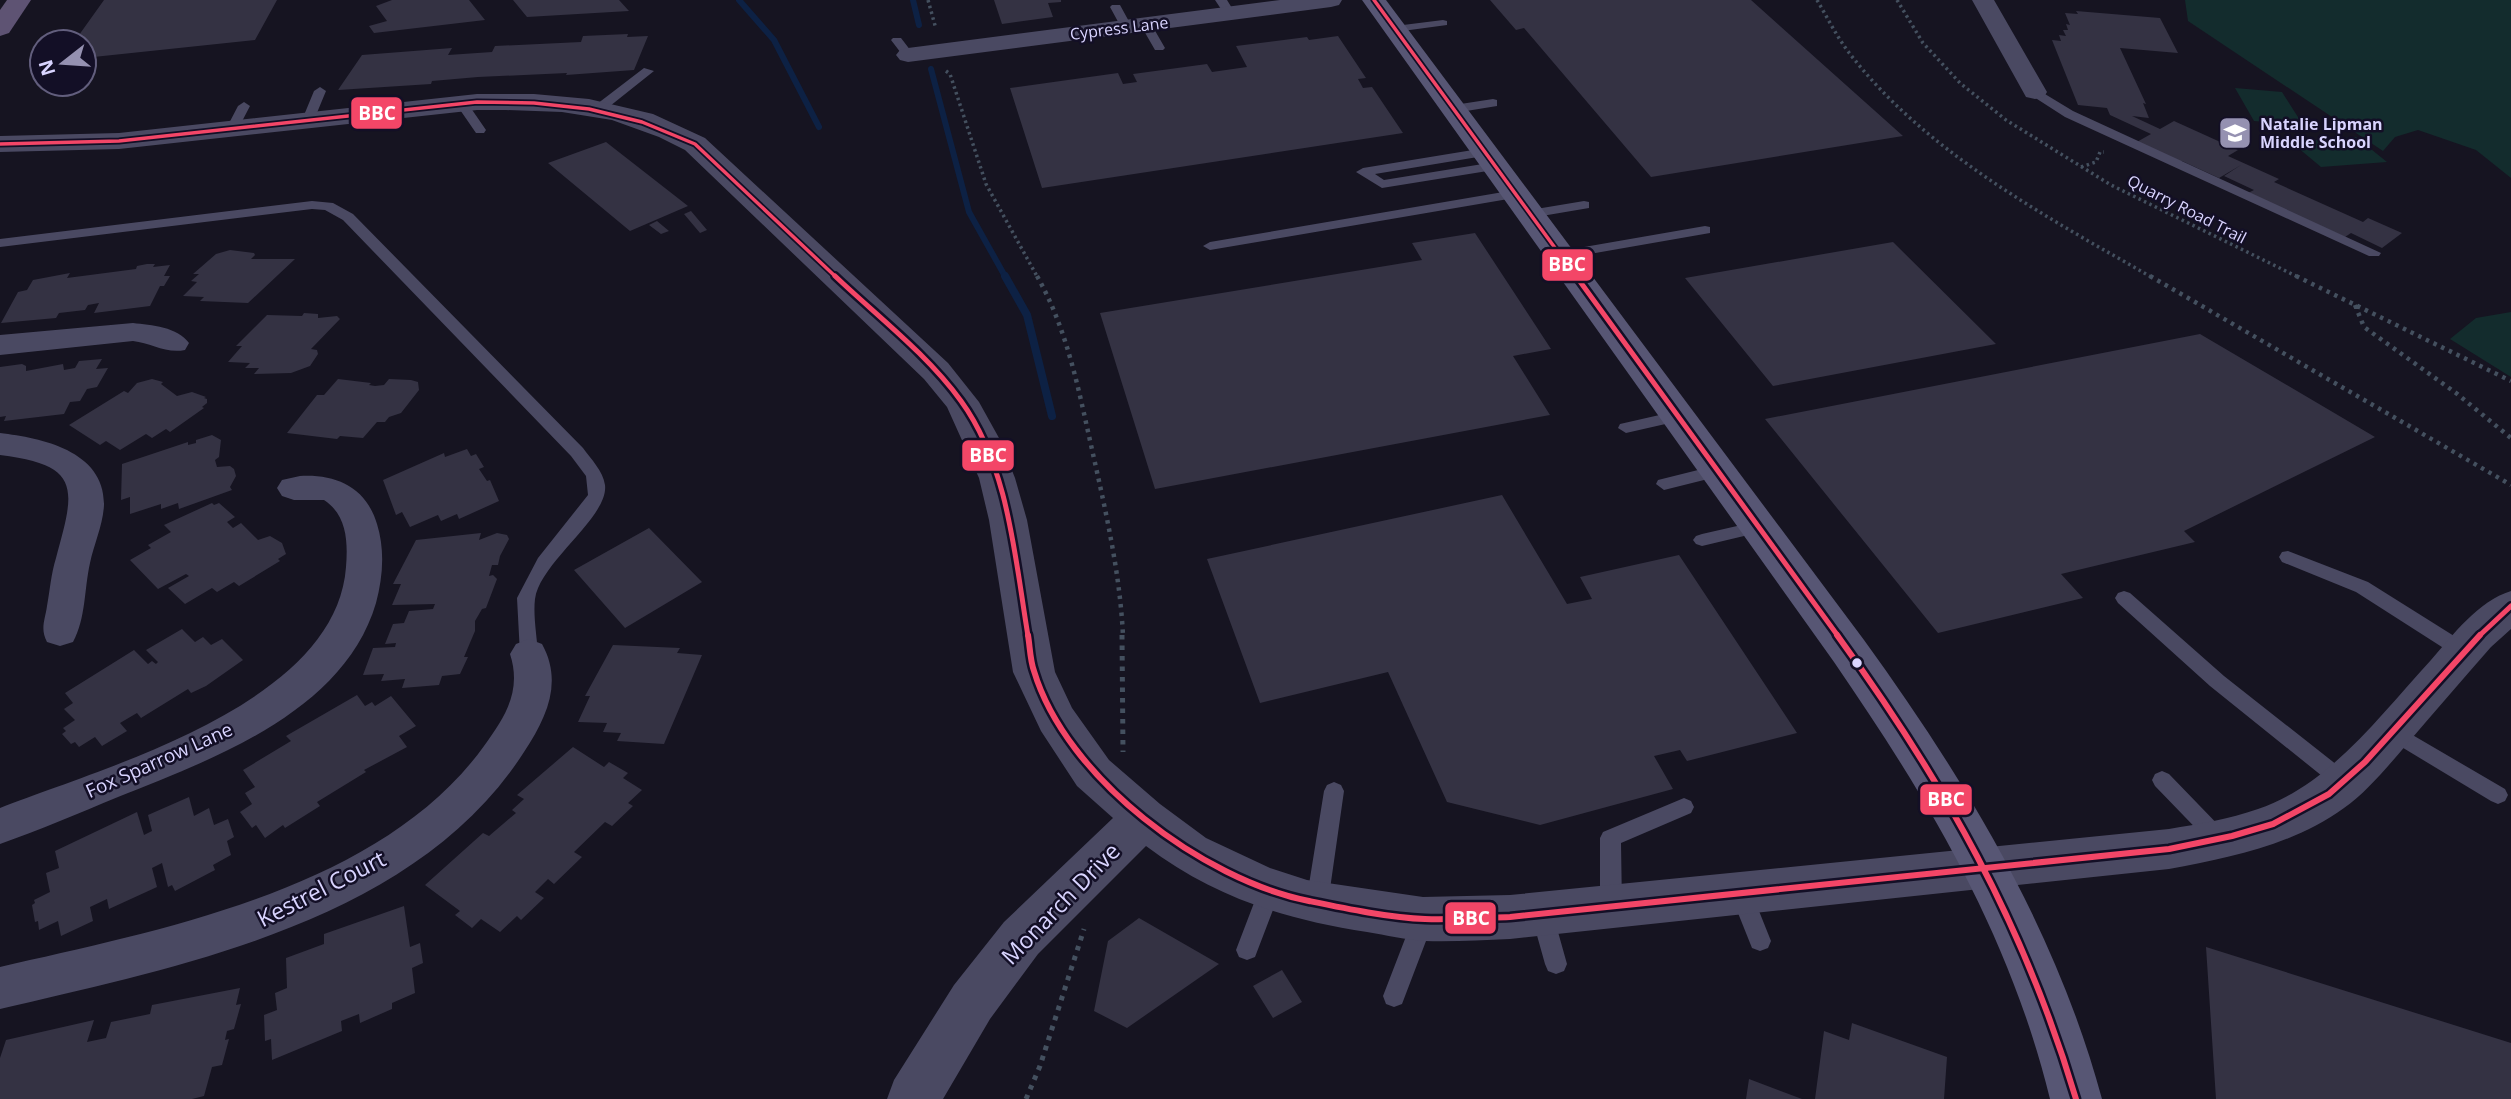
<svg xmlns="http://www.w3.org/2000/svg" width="2511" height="1099" viewBox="0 0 2511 1099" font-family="'Open Sans',sans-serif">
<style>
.green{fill:#132c2d}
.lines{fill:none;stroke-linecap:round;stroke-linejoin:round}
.stream-far1{stroke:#0d2144;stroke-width:6}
.stream{stroke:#0d2144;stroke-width:8}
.building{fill:#343243}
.path-far2{stroke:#44505f;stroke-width:3.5;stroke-dasharray:2.5 3.5;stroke-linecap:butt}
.path-far1{stroke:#44505f;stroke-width:4.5;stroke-dasharray:3.5 5;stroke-linecap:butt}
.path{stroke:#44505f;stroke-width:5;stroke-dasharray:4.5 6;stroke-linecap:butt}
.service{fill:#4a4962;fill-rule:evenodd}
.minor{fill:#4a4962;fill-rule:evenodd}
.tertiary{fill:#4a4962;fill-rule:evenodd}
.secondary{fill:#575674;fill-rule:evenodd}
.primary{fill:#5e5373;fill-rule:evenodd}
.bus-1-far2-casing{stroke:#130f26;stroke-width:7}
.bus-1-far1-casing{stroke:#130f26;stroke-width:10}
.bus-1-casing{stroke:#130f26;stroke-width:11}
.bus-1-far2{stroke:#f34667;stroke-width:3.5}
.bus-1-far1{stroke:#f34667;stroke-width:5}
.bus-1{stroke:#f34667;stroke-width:6}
.bus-dot{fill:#d9d4ff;stroke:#130f26;stroke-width:2.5}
.labels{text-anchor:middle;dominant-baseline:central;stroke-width:5;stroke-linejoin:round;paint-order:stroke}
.far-street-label{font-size:16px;fill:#d9d4ff;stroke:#130f26}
.far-poi-label{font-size:16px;font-weight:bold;fill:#d9d4ff;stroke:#130f26;text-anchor:start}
.street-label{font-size:19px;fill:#d9d4ff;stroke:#130f26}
.near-street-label{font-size:23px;fill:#d9d4ff;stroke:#130f26}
.line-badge{stroke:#130f26;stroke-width:2.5}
.badge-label{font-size:19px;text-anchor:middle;font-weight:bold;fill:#fff}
</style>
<rect width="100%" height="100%" fill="#161421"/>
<!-- green -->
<path class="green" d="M2185 0H2511V178L2476 150 2418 130 2395 137 2383 151 2188 21Z
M2235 88 2282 92 2303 125 2254 121Z
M2356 137 2387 162 2321 167 2291 142Z
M2511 312V377L2450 339 2476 318Z"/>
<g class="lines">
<!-- stream-far1 -->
<path class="stream-far1" d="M739 0 774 40 819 127
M913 0 919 25
M931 69 969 212 1006 278"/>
<!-- stream -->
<path class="stream" d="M1005 276 1027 315 1052 416"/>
</g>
<!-- building -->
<path class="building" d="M104 0H277L255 40 84 58V42H74Z
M392 0H469L485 20 374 33 369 26 387 21 376 6Z
M513 0H619L629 11 527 17Z
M994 0H1061V2L1048 3 1053 17 1002 24Z
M1490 0H1751L1903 136 1651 177 1524 28 1516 30Z
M2076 11 2160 18 2178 53 2120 48 2146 104 2143 103 2149 118 2132 116 2160 129 2174 121 2238 150 2228 156 2279 179 2274 182 2363 222 2368 218 2402 233 2382 248 2351 233 2345 237 2248 193 2254 190 2224 176 2241 165 2219 178 2182 161 2178 163 2135 143 2151 134 2110 115 2107 108 2078 105 2052 40 2061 41 2059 35 2066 36 2063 30H2068L2066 24 2070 25 2065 13 2078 14Z
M628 34 627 37 648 36 634 70 566 75 567 73 478 77 432 81 431 84 338 90 362 55 452 48 448 55 492 52 495 46 581 42 583 36Z
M1338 36 1366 78 1358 79 1363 88 1372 87 1403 133 1042 188 1010 88 1118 73 1123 84 1137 82 1133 74 1207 64 1212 72 1247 67 1236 46 1307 37 1309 40Z
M606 142 688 206 630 231 548 163Z
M691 211 707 230 700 233 684 214Z
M657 221 669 231 661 234 649 225Z
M1475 233 1551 349 1513 356 1550 415 1155 489 1100 313 1422 260 1412 243Z
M1893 242 1996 344 1773 386 1685 278Z
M230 250 254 253 255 255 251 259H295L248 303 200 301 204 297 183 296 197 282 191 281 199 274H193L216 254Z
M147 264H155L153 267 170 265 164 276H170L164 286H160L150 306 94 313 99 303 88 305 85 310 59 313 56 318 1 323 18 292 27 290 33 280 70 273 67 278 136 269 137 266Z
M304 313 318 314V318L337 316 340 319 311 349 317 350 318 354 310 366 291 373 254 374 259 368H245L250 363 228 362 242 346H236L267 315 302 316Z
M2200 334 2375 437 2184 531 2195 542 2061 574 2083 598 1938 633 1765 419Z
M102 359 96 369 108 368 97 387 87 389 80 401 70 402 64 414 4 421 6 416 0 417V367L22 364 26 366V371L63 364 64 370 75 368 79 361Z
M152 379 163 382 161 384 177 396 192 392 206 397 204 398 207 399V403L202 407 204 408 170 432 166 429 152 438 146 434 120 450 106 441 100 445 69 425 124 391 128 393 137 383Z
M338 379 371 383 369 385 375 386 384 385 389 379 411 380 418 382 419 390 401 413 389 417 385 422H377L363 438 340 436 337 439 287 433 317 395H324Z
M212 435 221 440 219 457 215 460 217 467 230 466 234 469 236 476 230 487 232 490 179 509 178 503 161 509V504L130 514V497L121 500 122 464 188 442V445L196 443V440Z
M467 449 471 456 476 454 484 467 479 469 487 481 490 480 499 501 459 519 457 514 441 521 438 515 410 527 402 512 396 515 383 480 444 453 445 457Z
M1502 495 1567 604 1592 599 1580 577 1679 555 1797 733 1687 761 1680 750 1654 756 1673 789 1540 825 1447 802 1388 672 1260 703 1207 559Z
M212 503 214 505 219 503 235 517 227 522 233 528 241 523 258 540 270 536 282 543 286 554 278 559 280 561 239 586 234 582 217 592 212 588 185 604 168 588 189 576 186 574 158 589 130 560 151 548 148 545 171 532 164 525Z
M649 528 702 582 625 628 574 570Z
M481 533 479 540 497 533 507 535 509 539 500 556 498 565H492L489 576 493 575 497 579 486 608 482 609 475 621V631L464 657H468L460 674 442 676 439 685 402 688 405 679 381 681 384 674 363 675 373 648 395 647 396 643 385 644 393 624 404 623 409 611 433 609 435 604 392 605 401 584H393L416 540Z
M182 629 195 642 203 637 211 645 222 639 243 660 206 686 191 693 188 689 141 718 137 713 120 723 127 731 102 746 95 737 79 747 75 742 71 744 62 734 66 731 63 728 75 720 64 709 73 703 65 693 134 650 148 664 152 661 156 664 158 662 146 650Z
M613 645 680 648 677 653 702 655 664 744 617 741 621 733 603 732 607 723 578 722 590 696H585Z
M357 695 365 706 372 702 375 706 391 696 416 726 399 736 407 747 364 770 366 772 317 802 320 806 285 828 283 825 265 838 256 825 252 828 240 812 252 804 245 793 255 787 243 770 291 741 286 736Z
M573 747 604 767 609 762 628 773 623 778 642 790 628 803 633 806 612 826 605 822 574 852 582 857 554 884 548 879 535 892 544 898 521 920 517 916 500 932 481 919 472 928 455 915 460 911 425 885 483 833 489 836 516 813 512 810 524 799 517 795Z
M189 797 194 816 209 808 214 825 228 819 234 837 227 841 231 855 213 865 215 870 175 891 172 885 168 887 162 863 152 868 157 887 109 909 107 899 90 907 93 921 61 936 58 921 39 930 38 921 35 922 32 905 35 903 34 900 50 892 46 873 59 868 55 851 137 812 144 835 152 831 148 815Z
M404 906 410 947 420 943 423 963 412 968 415 993 392 1003V1009L360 1023 359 1014 341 1021 342 1031 272 1060 271 1039 265 1041 264 1015 277 1010 275 993 287 988 286 958 324 944V934Z
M1139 918 1219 964 1127 1028 1094 1011 1108 941Z
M2206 947 2511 1043V1099H2216Z
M1282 970 1302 1002 1273 1018 1253 986Z
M240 988 236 1005 241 1004 234 1029 227 1031 225 1040 229 1039 222 1065 212 1067 204 1096 192 1099H0V1058L6 1040 94 1020 87 1042 106 1038 111 1022 150 1014 152 1005Z
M1852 1023 1947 1057 1944 1099H1815L1824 1031 1849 1040Z
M1749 1079 1802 1099H1746Z"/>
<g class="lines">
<!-- path-far2 -->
<path class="path-far2" d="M928 0 936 29
M1817 0C1827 17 1836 35 1847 50 1923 151 2045 216 2153 278
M1897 0 1923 43 1960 83 2006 120 2111 185 2300 278
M946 71 950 74 986 184 1038 278
M2081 167 2096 162 2100 152H2104"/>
<!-- path-far1 -->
<path class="path-far1" d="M1037 276C1067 329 1078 387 1091 445 1105 508 1120 572 1123 636
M2150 276 2511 485
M2296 276 2511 381
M2355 305 2364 327 2456 393 2511 438"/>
<!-- path -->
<path class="path" d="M1122 635 1123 752
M1026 1099 1040 1066 1084 929"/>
<!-- service -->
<path class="service" d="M1215 0H1227L1235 13 1233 15H1225Z
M1112 5H1120L1132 27 1130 29H1122L1110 7Z
M1443 20 1447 21V25L1395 32 1389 29 1395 26Z
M1142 22H1150L1165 48 1163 50H1155L1140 24Z
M893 38H901L914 55 912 57H904L891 40Z
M644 68 654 71 605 110H597V104Z
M320 87 326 91 314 120 312 123H304L302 120 314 91Z
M2035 88 2073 111 2381 253 2379 256H2369L2065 117 2031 95 2029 92Z
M1493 99 1497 100V106L1454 113 1448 109 1454 105Z
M462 100 466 101 486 130 484 133H476L456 104Z
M244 102 250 106 238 129 232 133 228 132 226 129 238 106Z
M1485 148 1490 149V155L1375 174 1384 180 1495 162 1500 163V169L1382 188 1356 172 1363 168Z
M1515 190 1520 191V197L1210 250 1203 246 1210 242Z
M312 201 333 203 353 214 583 448C591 459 603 471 605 485 609 517 540 562 535 599 533 616 537 637 538 654L536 659 529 661 522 659 520 654 517 598 538 558 588 495 586 476 571 456 343 220 325 210 312 209 0 247V239Z
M1584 201 1589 202V208L1530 218 1523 214 1530 210Z
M1705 226 1710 227V233L1561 259 1554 255 1561 251Z
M1677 411 1683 412 1685 416 1683 420 1626 433 1618 428 1620 424Z
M1718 465 1726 471 1724 475 1664 490 1656 484 1658 480Z
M1759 521 1765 523 1768 527 1765 531 1702 546 1696 544 1693 540 1696 536 1702 534Z
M2288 551 2368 582 2470 646 2472 651 2470 656 2463 658 2456 656 2356 592 2282 562 2279 557 2282 552Z
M2124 591 2130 593 2224 676 2351 776 2354 782 2351 788 2344 791 2337 788 2210 686 2118 603 2115 598 2118 593Z
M2392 723 2505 789 2508 795 2505 801 2498 804 2491 801 2385 737 2382 731 2385 725Z
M2162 771 2169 774 2227 834 2230 840 2227 846 2220 849 2213 846 2155 786 2152 780 2155 774Z
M1334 782 1341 785 1344 791 1328 903 1325 910 1317 913 1309 910 1306 903 1324 791 1327 785Z
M1684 798 1691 801 1694 807 1691 813 1621 843 1622 907 1619 914 1611 917 1603 914 1600 907V838L1603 832Z
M1270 879 1278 882 1281 889 1255 957 1247 960 1239 957 1236 950 1262 882Z
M1741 883 1749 886 1771 941 1768 948 1760 951 1752 948 1730 893 1733 886Z
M1542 904 1550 907 1553 914 1567 964 1564 971 1556 974 1548 971 1545 964 1531 914 1534 907Z
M1423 910 1431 913 1434 920 1402 1004 1394 1007 1386 1004 1383 996 1415 913Z"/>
<!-- minor -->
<path class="minor" d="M1280 0H1342L1339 5 1331 7 908 62 900 60 896 55 900 50 908 48Z
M1972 0H1994L2047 92 2044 97 2035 99 2026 97Z
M133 323C151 325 178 327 189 343L185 350C166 354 151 343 133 341L0 355V335Z
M0 433C42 438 105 451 104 505 103 525 94 544 90 563 84 590 86 618 73 642L60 646 47 642C40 629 45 620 47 606 50 590 51 574 56 558 74 491 84 465 0 455Z
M300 476C336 474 366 487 377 524 385 550 383 577 376 603 344 712 213 759 118 797 79 813 40 830 0 844V808C107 766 336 704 346 567 348 542 347 515 324 500H294L282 496 277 488 282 480Z
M529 639 542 644C563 682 547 717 524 752 416 921 182 966 0 1009V967C161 930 381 889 484 746 505 717 522 691 510 654L516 644Z"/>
<!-- tertiary -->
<path class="tertiary" d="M477 94H534L589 99 653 114 705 138 948 363 979 402 999 438 1015 478 1027 520 1055 672 1072 708 1109 760 1160 804 1206 838 1270 868 1307 880 1423 897 1510 895 2169 829C2199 824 2229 819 2258 809 2331 784 2380 715 2431 660 2453 635 2478 601 2511 591V629L2491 647C2463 679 2435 711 2407 744 2388 766 2368 791 2344 808 2293 845 2229 858 2169 869L1510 939C1482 940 1453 942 1425 941 1406 940 1386 935 1367 932 1283 919 1214 897 1146 846L1038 954 990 1019 943 1099H887L894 1080 954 985 1004 922 1113 818 1077 786 1041 731 1013 672 989 520 979 478 947 407 924 379 685 150 659 137 612 120 562 112 506 110H477L119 149 0 152V136L119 133Z"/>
<!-- secondary -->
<path class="secondary" d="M1362 0H1386L1864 640C1966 781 2056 929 2102 1099H2050C2009 933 1930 802 1834 662Z"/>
<!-- primary -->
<path class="primary" d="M7 0H31L9 33 0 36V10Z"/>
<defs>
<path id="bus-1-far2" d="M1374 0 1577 278
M0 144 119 141 477 102 534 103 589 109 642 122 695 144 837 278"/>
<path id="bus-1-far1" d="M835 276C877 316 927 354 961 401 1009 467 1015 559 1028 636
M1576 276 1838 636
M2479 636 2511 606"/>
<path id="bus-1" d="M1028 635C1030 647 1030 660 1034 671 1066 778 1203 880 1309 901 1343 908 1391 918 1425 919 1453 920 1482 918 1510 917L2169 849 2232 836 2273 824 2329 794 2365 762 2480 635
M1837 635C1944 782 2024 924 2076 1099"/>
</defs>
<!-- bus-1-far2 casing -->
<use href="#bus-1-far2" class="bus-1-far2-casing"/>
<!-- bus-1-far1 casing -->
<use href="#bus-1-far1" class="bus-1-far1-casing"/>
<!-- bus-1 casing -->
<use href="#bus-1" class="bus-1-casing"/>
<!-- bus-1-far2 -->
<use href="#bus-1-far2" class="bus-1-far2"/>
<!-- bus-1-far1 -->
<use href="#bus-1-far1" class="bus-1-far1"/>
<!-- bus-1 -->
<use href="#bus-1" class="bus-1"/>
</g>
<!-- icons -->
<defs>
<symbol id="school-square" viewBox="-11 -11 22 22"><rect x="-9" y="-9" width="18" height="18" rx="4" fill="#9591b1" stroke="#130f26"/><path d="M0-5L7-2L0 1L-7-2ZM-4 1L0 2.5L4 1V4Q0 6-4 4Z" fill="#fff"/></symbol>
</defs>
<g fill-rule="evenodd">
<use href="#school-square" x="2216" y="114" width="38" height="38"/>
</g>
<!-- markers -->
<circle class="bus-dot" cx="1857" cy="663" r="6"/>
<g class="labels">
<!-- far-street labels -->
<g class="far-street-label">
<text transform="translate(1119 28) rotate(-7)">Cypress Lane</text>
<text transform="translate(2187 209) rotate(27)">Quarry Road Trail</text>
</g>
<!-- far-poi labels -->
<g class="far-poi-label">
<text x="2260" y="124">Natalie Lipman<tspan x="2260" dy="18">Middle School</tspan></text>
</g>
<!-- street labels -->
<g class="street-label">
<text transform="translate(159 760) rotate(-24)">Fox Sparrow Lane</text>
</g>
<!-- near-street labels -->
<g class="near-street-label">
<text transform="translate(321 888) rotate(-27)">Kestrel Court</text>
<text transform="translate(1060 903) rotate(-46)">Monarch Drive</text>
</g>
</g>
<g class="line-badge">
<rect x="350" y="96" width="53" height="34" rx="7" fill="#f34667"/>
<rect x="1541" y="248" width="53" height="34" rx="7" fill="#f34667"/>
<rect x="961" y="439" width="54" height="33" rx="7" fill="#f34667"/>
<rect x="1919" y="783" width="54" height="33" rx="7" fill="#f34667"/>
<rect x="1444" y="901" width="53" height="34" rx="7" fill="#f34667"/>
</g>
<g class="badge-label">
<text x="377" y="120">BBC</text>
<text x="1567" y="271">BBC</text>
<text x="988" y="462">BBC</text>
<text x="1946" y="806">BBC</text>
<text x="1471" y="925">BBC</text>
</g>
<!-- north arrow -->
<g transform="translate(63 63) rotate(253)"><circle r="33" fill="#130f26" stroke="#625e7d" stroke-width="2"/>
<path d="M0-5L12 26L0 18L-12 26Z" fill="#9591b1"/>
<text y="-10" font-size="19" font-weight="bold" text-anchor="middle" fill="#d9d4ff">N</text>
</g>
</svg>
